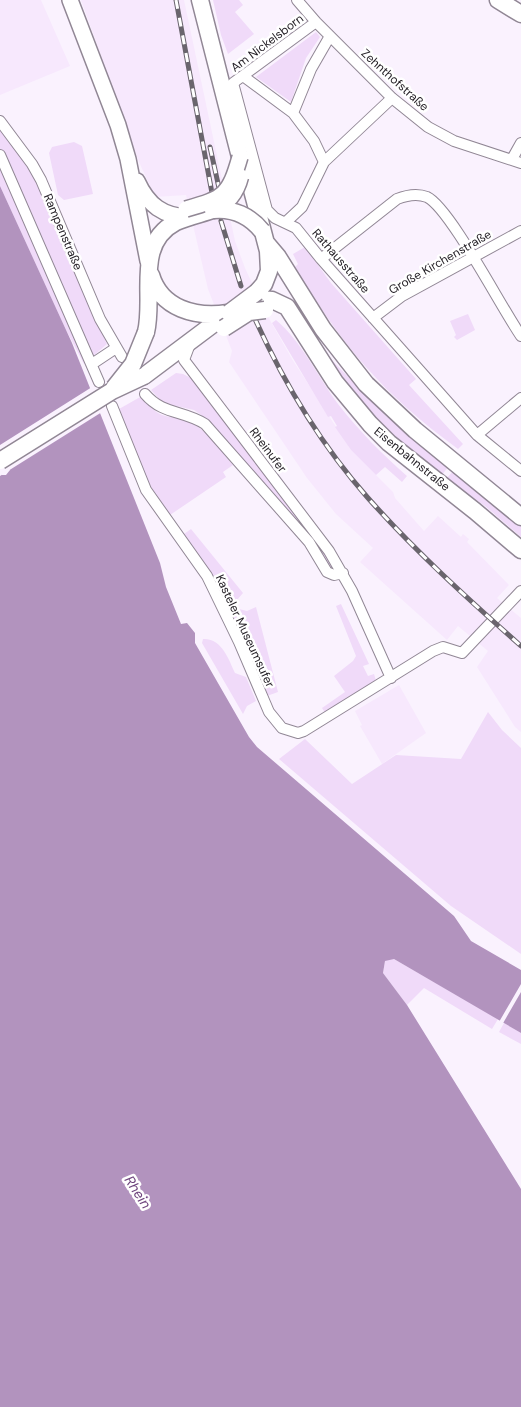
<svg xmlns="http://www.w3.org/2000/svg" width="521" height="1407" viewBox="0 0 521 1407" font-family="'DM Sans',sans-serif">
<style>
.built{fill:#f7e8fd}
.green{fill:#f0daf9}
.water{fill:#b293be}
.pier{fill:#faf2fe}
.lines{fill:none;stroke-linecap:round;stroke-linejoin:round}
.street-casing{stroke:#918795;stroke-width:12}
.secondary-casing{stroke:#918795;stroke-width:18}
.primary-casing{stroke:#918795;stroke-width:19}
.street{stroke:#fff;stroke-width:10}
.secondary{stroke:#fff;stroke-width:15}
.primary{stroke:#fff;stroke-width:16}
.rail-casing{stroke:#6a656d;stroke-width:5}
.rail{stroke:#fff;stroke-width:3;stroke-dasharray:9;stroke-linecap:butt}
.secondary-bridge-casing{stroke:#918795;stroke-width:18;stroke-linecap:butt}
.primary-bridge-casing{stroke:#918795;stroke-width:19;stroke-linecap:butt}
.secondary-bridge{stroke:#fff;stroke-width:15}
.primary-bridge{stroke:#fff;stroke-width:16}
.labels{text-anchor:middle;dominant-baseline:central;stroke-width:5;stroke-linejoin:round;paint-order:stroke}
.street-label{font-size:12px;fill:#262228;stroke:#fff}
.water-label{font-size:14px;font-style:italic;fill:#6e447d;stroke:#fff}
</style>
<rect width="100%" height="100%" fill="#faf2fe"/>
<!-- built -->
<path class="built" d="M0 0H41L70 66 0 95Z
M81 0H184L235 241 245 268 267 315 292 359 351 450 393 492 395 498 424 531 438 516 461 537 463 534 469 539 467 542 509 585 497 598 521 618V732L515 727 477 667 488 651 458 626 447 640 360 562 373 548 336 514 307 478 229 362 232 351 208 289 186 195 155 197 139 162Z
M399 685 426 733 382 764 360 726 362 725 355 711Z"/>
<!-- green -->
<path class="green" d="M213 0H239L243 5 235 12 254 34 228 54 221 35Z
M316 32 320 37 306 58 291 102 256 77Z
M0 126 29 165 107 344 84 364 66 330 0 186Z
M74 142 82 146 93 194 64 200 58 195 49 153 52 147Z
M305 247 331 283 416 379 409 385 463 444 458 449C382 393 343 347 295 267L298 264 293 254Z
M468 314 475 330 457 340 454 337 456 335 450 321Z
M276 320C302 342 318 377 338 404 359 431 382 454 407 476L402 482 385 467 376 475 351 450 335 427 337 426 331 416 328 417 272 323Z
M328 356 386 416 449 466 441 476 409 453 350 393Z
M176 373 183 374 193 379 335 566 334 570H331L265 487 207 419 194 410 163 403 151 390Z
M142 396C162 426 172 411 195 425 210 434 221 451 233 465L223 472 226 477 170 515 149 484 119 409Z
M454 470 521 524V537L485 506 446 479Z
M191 529 243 593 237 600 239 609 247 611 256 607 278 692 267 696 229 607 211 574 184 534Z
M341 604 369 664 363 666 368 676 374 674 376 681 326 714 322 708 345 692 334 676 353 661 356 656 336 606Z
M203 639C222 638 229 660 235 673L246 677 256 701 247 706 243 714 202 643Z
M488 712 502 730 521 748V954L451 906 279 759 305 739 352 784 396 755 461 759Z
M389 959H394L498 1019 492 1029 424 988 407 1005 383 973 385 961Z
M504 1023 521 1033V1044L499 1032Z"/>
<!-- water -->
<path class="water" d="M0 186 72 343 160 563 166 587 181 624 187 623 195 633V643L249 737 257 747 454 916 471 941 521 970V1033L394 959 385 961 383 973 407 1005 521 1189V1407H0V471L2 475H6L10 470 0 453Z"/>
<!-- pier -->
<path class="pier" d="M92 387 102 412 0 476V469L4 472 8 470 0 458V445Z
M521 984V992L502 1025 499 1022Z"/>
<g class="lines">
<defs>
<path id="street" d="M297 0 316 22 392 98 428 127 454 141 521 163
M316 22 233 83 267 210 275 218 296 228 321 259 477 435 521 471
M243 76 293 113 314 141 324 162 302 207 286 222
M293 113 311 69 330 36
M0 121 32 164 41 180 100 319 122 357
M0 155 99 382
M512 159 521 143
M324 162 392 98
M321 259 397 199C407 195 417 193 427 197 450 208 502 309 521 336
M373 318 402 296 521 231
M190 344 184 360 329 551 352 591 391 678
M92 364 116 348
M145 394C163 415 183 410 205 424L309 542 327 572 334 575 343 573
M112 406 146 490 207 576 239 642 269 712 282 728 298 733 304 731 433 651 443 647 462 653 521 591
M477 435 521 398"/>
<path id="secondary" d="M70 0 118 125 128 159 148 261
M137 181C148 205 163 217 190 217"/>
<path id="primary" d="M200 0 240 157 247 171 268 251 269 271 264 284 257 292
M498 0 521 14
M267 244 278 257 323 329 366 384 415 430 521 517
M151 275C161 309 196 318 228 313
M260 299 272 300 287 307 335 382 370 424 389 443 475 511 521 550
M146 332C155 295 134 244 176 222 187 217 201 214 213 210
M144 376 228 313"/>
</defs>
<!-- street casing -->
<use href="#street" class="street-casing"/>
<!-- secondary casing -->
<use href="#secondary" class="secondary-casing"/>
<!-- primary casing -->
<use href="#primary" class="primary-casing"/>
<!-- street -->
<use href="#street" class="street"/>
<!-- secondary -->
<use href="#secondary" class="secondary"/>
<!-- primary -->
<use href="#primary" class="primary"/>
<defs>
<path id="rail" d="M176 0 212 193
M210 147 219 188
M221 221 241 286
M255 319C284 383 322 446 368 498 415 551 468 599 521 646"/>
</defs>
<!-- rail casing -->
<use href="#rail" class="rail-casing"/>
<!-- rail -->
<use href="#rail" class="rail"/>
<defs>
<path id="secondary-bridge" d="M186 209C225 198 229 195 240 157"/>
<path id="primary-bridge" d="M213 210C233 208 250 216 262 231
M213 210C228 203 236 193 240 177
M229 313 257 292
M224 328 249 312 265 310
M114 388 133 364 146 332
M0 461 112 391 144 376"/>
</defs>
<!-- secondary-bridge casing -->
<use href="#secondary-bridge" class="secondary-bridge-casing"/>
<!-- primary-bridge casing -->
<use href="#primary-bridge" class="primary-bridge-casing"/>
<!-- secondary-bridge -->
<use href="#secondary-bridge" class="secondary-bridge"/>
<!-- primary-bridge -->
<use href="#primary-bridge" class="primary-bridge"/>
</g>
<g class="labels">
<!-- street labels -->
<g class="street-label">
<text transform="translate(267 43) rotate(-37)">Am Nickelsborn</text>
<text transform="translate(395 80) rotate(42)">Zehnthofstraße</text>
<text transform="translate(63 232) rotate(67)">Rampenstraße</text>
<text transform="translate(341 261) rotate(49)">Rathausstraße</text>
<text transform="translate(440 262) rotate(-30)">Große Kirchenstraße</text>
<text transform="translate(268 450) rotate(53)">Rheinufer</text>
<text transform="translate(412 459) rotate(39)">Eisenbahnstraße</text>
<text transform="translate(245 631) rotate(65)">Kasteler Museumsufer</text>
</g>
<!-- water labels -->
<g class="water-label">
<text transform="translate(138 1192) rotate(57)">Rhein</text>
</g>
</g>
</svg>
